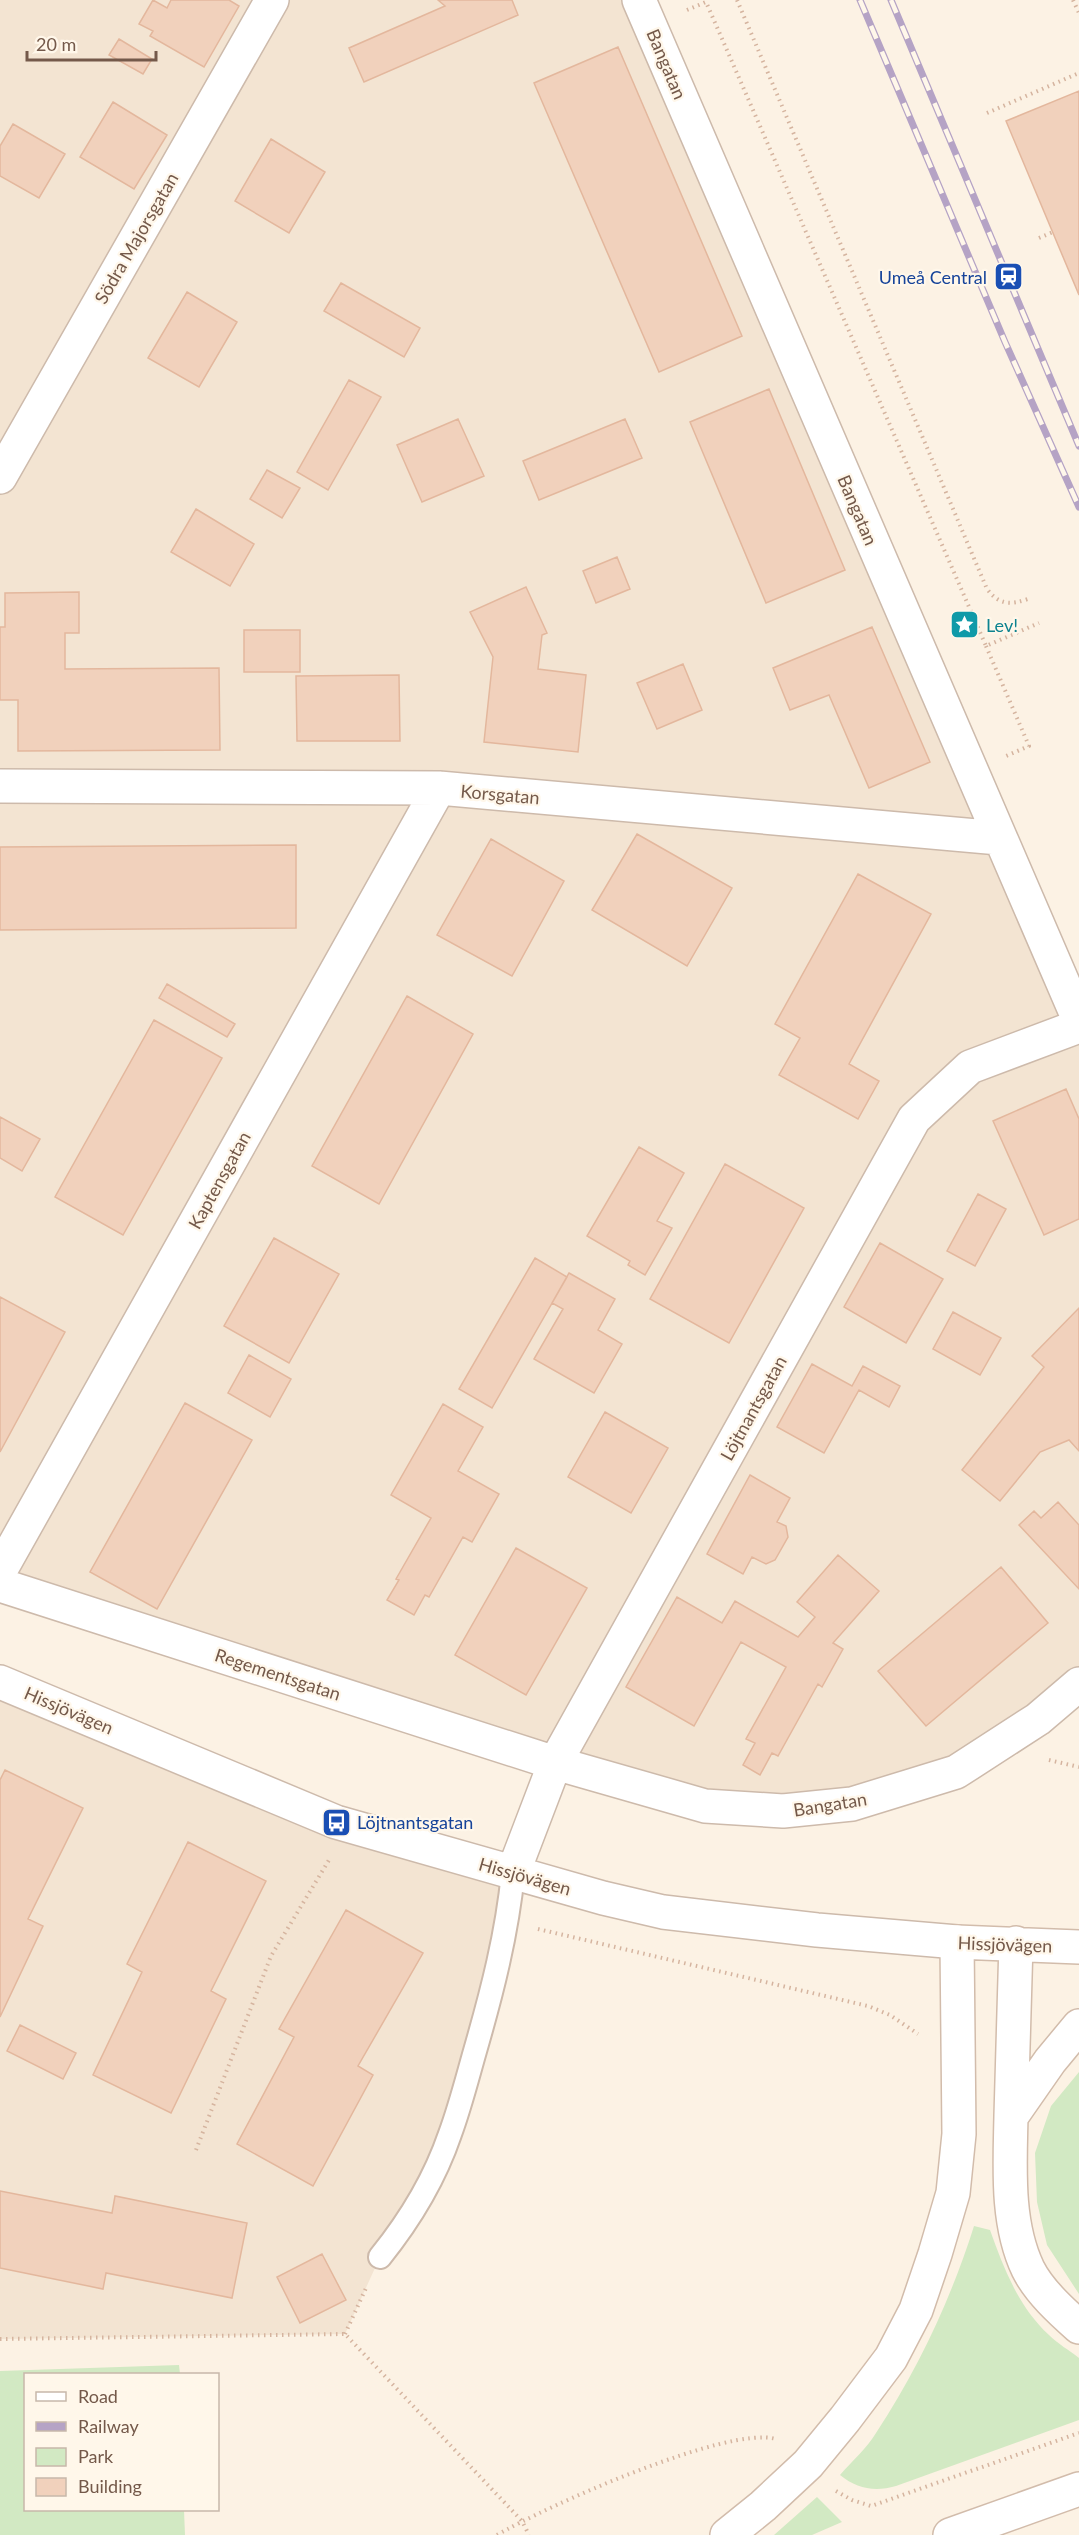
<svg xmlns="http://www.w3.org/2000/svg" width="1079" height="2535" viewBox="0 0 1079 2535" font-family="Lato,sans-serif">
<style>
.residential{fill:#f3e4d2}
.green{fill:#d2e9c3}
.building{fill:#f1d1bc;stroke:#e3b79d;stroke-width:1.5}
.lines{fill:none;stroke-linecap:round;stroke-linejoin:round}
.lane-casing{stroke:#cdbaab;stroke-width:26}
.street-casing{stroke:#cdbaab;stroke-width:36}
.secondary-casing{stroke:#d2bcab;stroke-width:36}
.path{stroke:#d5b49f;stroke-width:4;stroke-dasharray:1.5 4.5;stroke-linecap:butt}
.lane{stroke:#fff;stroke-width:22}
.street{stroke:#fff;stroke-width:33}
.secondary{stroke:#fff;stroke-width:33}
.rail-casing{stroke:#b5a3c5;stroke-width:7}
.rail{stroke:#fff7ea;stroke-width:4.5;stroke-dasharray:14;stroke-linecap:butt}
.labels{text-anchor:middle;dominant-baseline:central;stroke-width:4.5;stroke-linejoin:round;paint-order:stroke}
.street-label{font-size:18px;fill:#74594a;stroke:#fff7ea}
.transit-label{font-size:18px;fill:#164399;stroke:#fff7ea;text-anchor:end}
.culture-label{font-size:18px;fill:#0d838f;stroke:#fff7ea;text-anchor:start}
</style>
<rect width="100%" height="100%" fill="#fcf2e4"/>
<!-- residential -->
<path class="residential" d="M0 0H639L1079 1020V1684L1038 1719 852 1804 705 1806 0 1585Z
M0 1682 513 1873 451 2134 380 2257 345 2334 0 2339Z"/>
<!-- green -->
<path class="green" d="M1079 2072V2294L1047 2245 1037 2202 1035 2153 1051 2106Z
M974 2226 990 2230C1004 2269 1018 2306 1049 2335 1058 2344 1069 2350 1079 2358V2420L896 2486C875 2492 857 2489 840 2475 852 2461 867 2448 876 2433 918 2369 951 2299 974 2226Z
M179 2365 180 2374H26V2510H184L185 2535H0V2371Z
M817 2497 842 2522 812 2535H774Z"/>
<!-- building -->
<path class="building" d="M153 0 167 8 171 0H229L239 6 204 67 150 36 153 31 139 24Z
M438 0H512L518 15 364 82 349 48 445 6Z
M119 39 152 59 143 74 109 55Z
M618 47 742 336 659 372 534 83Z
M1079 91V295L1006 121Z
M113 102 167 135 134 189 80 157Z
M13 124 65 154 39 198 0 176V146Z
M271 139 325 172 289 233 235 201Z
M341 283 420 328 404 357 324 311Z
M187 292 237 322 199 387 148 358Z
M349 380 381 397 328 490 297 472Z
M769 389 845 570 766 603 690 422Z
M458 419 484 476 422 502 397 445Z
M625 419 642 458 539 500 523 461Z
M267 470 300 488 282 518 250 499Z
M196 509 254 544 230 586 171 552Z
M617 557 630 589 596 603 583 571Z
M526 587 547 633 542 635 538 669 586 675 578 752 484 742 493 657 470 612Z
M79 592V633H65V669L219 668 220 750 18 751V700H0V627H5V593Z
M872 627 930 762 869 788 829 695 790 710 773 668Z
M244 630H300V672H244Z
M683 664 702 710 657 729 637 683Z
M399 675 400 741H297L296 676Z
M637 834 732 888 687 966 592 910Z
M491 839 564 881 512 976 437 935Z
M296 845V928L0 930V847Z
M858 874 931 914 849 1064 879 1081 858 1119 779 1075 800 1038 775 1024Z
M167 984 235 1024 227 1037 159 998Z
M407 996 473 1034 379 1204 312 1166Z
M154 1020 222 1058 123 1235 55 1197Z
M1066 1089 1079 1119V1219L1044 1235 993 1121Z
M0 1117 40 1139 22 1171 0 1158Z
M639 1147 684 1173 657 1221 672 1228 645 1275 628 1265 630 1261 587 1236Z
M725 1164 804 1208 729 1343 650 1299Z
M978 1194 1006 1209 975 1266 947 1251Z
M274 1238 339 1274 289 1363 224 1326Z
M880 1243 943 1279 906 1343 844 1307Z
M535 1258 567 1277 492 1408 459 1389Z
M569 1273 615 1299 598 1330 622 1344 594 1393 534 1359 563 1309 552 1303Z
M0 1297 65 1332 0 1452Z
M1079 1308V1451L1069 1440 1040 1452 1000 1501 962 1470 1044 1367 1032 1356Z
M953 1312 1001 1338 980 1375 933 1349Z
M249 1355 291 1379 270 1417 228 1393Z
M812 1364 852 1386 863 1366 900 1386 889 1407 859 1390 824 1453 777 1427Z
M185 1403 252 1440 157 1609 90 1572Z
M443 1404 483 1427 458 1471 499 1494 472 1542 463 1537 429 1597 425 1595 414 1615 387 1600 399 1580 396 1579 431 1518 391 1495Z
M605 1412 668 1448 631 1513 568 1477Z
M750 1475 790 1498 777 1522 786 1526 788 1537 775 1560 766 1564 752 1557 743 1574 707 1554Z
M1058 1502 1079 1525V1589L1019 1525 1034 1511 1041 1518Z
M516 1548 587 1588 526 1695 455 1655Z
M838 1555 879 1591 833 1643 843 1649 822 1687 818 1684 778 1756 772 1753 760 1775 743 1765 755 1743 746 1739 786 1667 741 1642 694 1726 626 1687 677 1597 722 1623 735 1601 798 1637 815 1617 797 1602Z
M1001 1567 1048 1623 926 1726 878 1671Z
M5 1770 83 1808 28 1919 43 1926 0 2017V1780Z
M188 1842 266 1881 211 1991 226 1999 171 2113 93 2075 142 1972 127 1964Z
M346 1910 423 1953 358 2066 373 2075 313 2186 237 2144 294 2037 279 2029Z
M20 2025 76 2053 63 2079 7 2051Z
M0 2191 112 2213 115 2196 247 2223 232 2298 106 2273 103 2289 0 2268Z
M322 2254 346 2300 300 2323 277 2277Z"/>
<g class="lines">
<defs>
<path id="lane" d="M380 2257C409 2221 435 2178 450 2134 460 2107 467 2079 475 2051 492 1992 507 1934 513 1873"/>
<path id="street" d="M639 0 1079 1020
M0 477 272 0
M0 786 439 788 999 838
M0 1571 439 788
M0 1585 555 1763 705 1806 783 1811 852 1804 956 1772 1038 1719 1079 1684
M0 1682 336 1822 603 1898 663 1912 817 1930 957 1942
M513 1873 555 1763 914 1119 970 1067 1079 1026"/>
<path id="secondary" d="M1016 1943C1014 2001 1013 2059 1011 2116 1010 2166 1006 2223 1028 2269 1039 2291 1061 2311 1079 2327
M1011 2117 1050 2061 1079 2026
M727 2535 763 2506 808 2464 845 2419 891 2358 916 2310 935 2254 953 2193 959 2134 957 1942 1079 1947
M950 2535 1079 2489"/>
</defs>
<!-- lane casing -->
<use href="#lane" class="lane-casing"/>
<!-- street casing -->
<use href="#street" class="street-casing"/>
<!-- secondary casing -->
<use href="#secondary" class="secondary-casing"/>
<!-- path -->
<path class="path" d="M737 0 987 589C999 605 1010 605 1028 599
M1073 0 1079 13
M687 10 706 2 986 646 1039 623
M987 113 1079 73
M1039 238 1053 232
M986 646 1029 746 1006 756
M1049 1760 1079 1767
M538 1929 868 2006 890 2015 918 2034
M196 2150 271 1956 329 1860
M345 2334 366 2288
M0 2339 345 2334 522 2521 529 2535
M836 2491 852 2500 871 2506 1079 2433
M497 2535C545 2507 728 2425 776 2439"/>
<!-- lane -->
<use href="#lane" class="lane"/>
<!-- street -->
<use href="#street" class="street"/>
<!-- secondary -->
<use href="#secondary" class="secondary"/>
<defs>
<path id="rail" d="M860 0 1005 342 1079 507
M891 0 1079 446"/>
</defs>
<!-- rail casing -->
<use href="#rail" class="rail-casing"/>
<!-- rail -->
<use href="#rail" class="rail"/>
</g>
<!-- icons -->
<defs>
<symbol id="station-square" viewBox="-11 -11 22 22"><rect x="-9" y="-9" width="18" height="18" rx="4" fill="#1a4fb4" stroke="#fff7ea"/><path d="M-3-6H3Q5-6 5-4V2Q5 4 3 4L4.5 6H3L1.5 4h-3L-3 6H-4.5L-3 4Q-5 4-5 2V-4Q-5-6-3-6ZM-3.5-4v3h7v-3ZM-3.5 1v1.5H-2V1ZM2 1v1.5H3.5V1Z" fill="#fff"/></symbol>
<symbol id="sight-square" viewBox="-11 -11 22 22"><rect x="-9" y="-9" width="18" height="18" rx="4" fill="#0f9aa8" stroke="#fff7ea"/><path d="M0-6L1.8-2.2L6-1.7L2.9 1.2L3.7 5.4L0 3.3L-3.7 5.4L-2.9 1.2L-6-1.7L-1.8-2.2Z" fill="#fff"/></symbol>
<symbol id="bus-square" viewBox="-11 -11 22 22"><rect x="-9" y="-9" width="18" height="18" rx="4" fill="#1a4fb4" stroke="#fff7ea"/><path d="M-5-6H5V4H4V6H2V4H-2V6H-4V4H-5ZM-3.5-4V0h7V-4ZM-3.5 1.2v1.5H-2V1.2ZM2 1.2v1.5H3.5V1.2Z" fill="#fff"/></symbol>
</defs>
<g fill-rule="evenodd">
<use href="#station-square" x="992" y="260" width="33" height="33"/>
<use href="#sight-square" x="948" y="608" width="33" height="33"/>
<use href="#bus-square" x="320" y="1806" width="33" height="33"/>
</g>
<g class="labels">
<!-- street labels -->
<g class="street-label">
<text transform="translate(667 64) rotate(67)">Bangatan</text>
<text transform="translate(136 238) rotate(-60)">Södra Majorsgatan</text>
<text transform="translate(858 510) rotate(67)">Bangatan</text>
<text transform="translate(500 794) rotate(5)">Korsgatan</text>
<text transform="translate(219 1180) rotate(-61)">Kaptensgatan</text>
<text transform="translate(753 1408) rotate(-61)">Löjtnantsgatan</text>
<text transform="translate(278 1674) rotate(18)">Regementsgatan</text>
<text transform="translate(69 1710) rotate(23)">Hissjövägen</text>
<text transform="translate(830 1804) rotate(-9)">Bangatan</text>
<text transform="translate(525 1876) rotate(16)">Hissjövägen</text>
<text transform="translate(1005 1944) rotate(2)">Hissjövägen</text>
</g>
<!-- transit labels -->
<g class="transit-label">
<text x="987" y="277">Umeå Central</text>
<text x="357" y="1822" text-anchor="start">Löjtnantsgatan</text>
</g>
<!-- culture labels -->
<g class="culture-label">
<text x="986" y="625">Lev!</text>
</g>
</g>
<!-- legend -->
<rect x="24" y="2373" width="195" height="138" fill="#fff7ea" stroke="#c7b8aa" stroke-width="1.5"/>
<rect x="36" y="2392" width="30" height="9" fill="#ffffff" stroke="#c7b8aa" stroke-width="1.5"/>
<text x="78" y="2403" font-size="18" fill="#74594a">Road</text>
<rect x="36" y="2422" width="30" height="9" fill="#b5a3c5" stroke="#c7b8aa" stroke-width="1.5"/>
<text x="78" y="2433" font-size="18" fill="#74594a">Railway</text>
<rect x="36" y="2448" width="30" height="18" fill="#d2e9c3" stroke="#c7b8aa" stroke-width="1.5"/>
<text x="78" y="2463" font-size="18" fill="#74594a">Park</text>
<rect x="36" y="2478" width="30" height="18" fill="#f1d1bc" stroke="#c7b8aa" stroke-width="1.5"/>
<text x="78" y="2493" font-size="18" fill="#74594a">Building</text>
<!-- scale -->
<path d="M27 51v9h129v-9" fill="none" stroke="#74594a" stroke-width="3"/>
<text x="36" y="51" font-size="18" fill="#74594a" stroke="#fff7ea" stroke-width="4.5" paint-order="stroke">20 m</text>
</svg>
